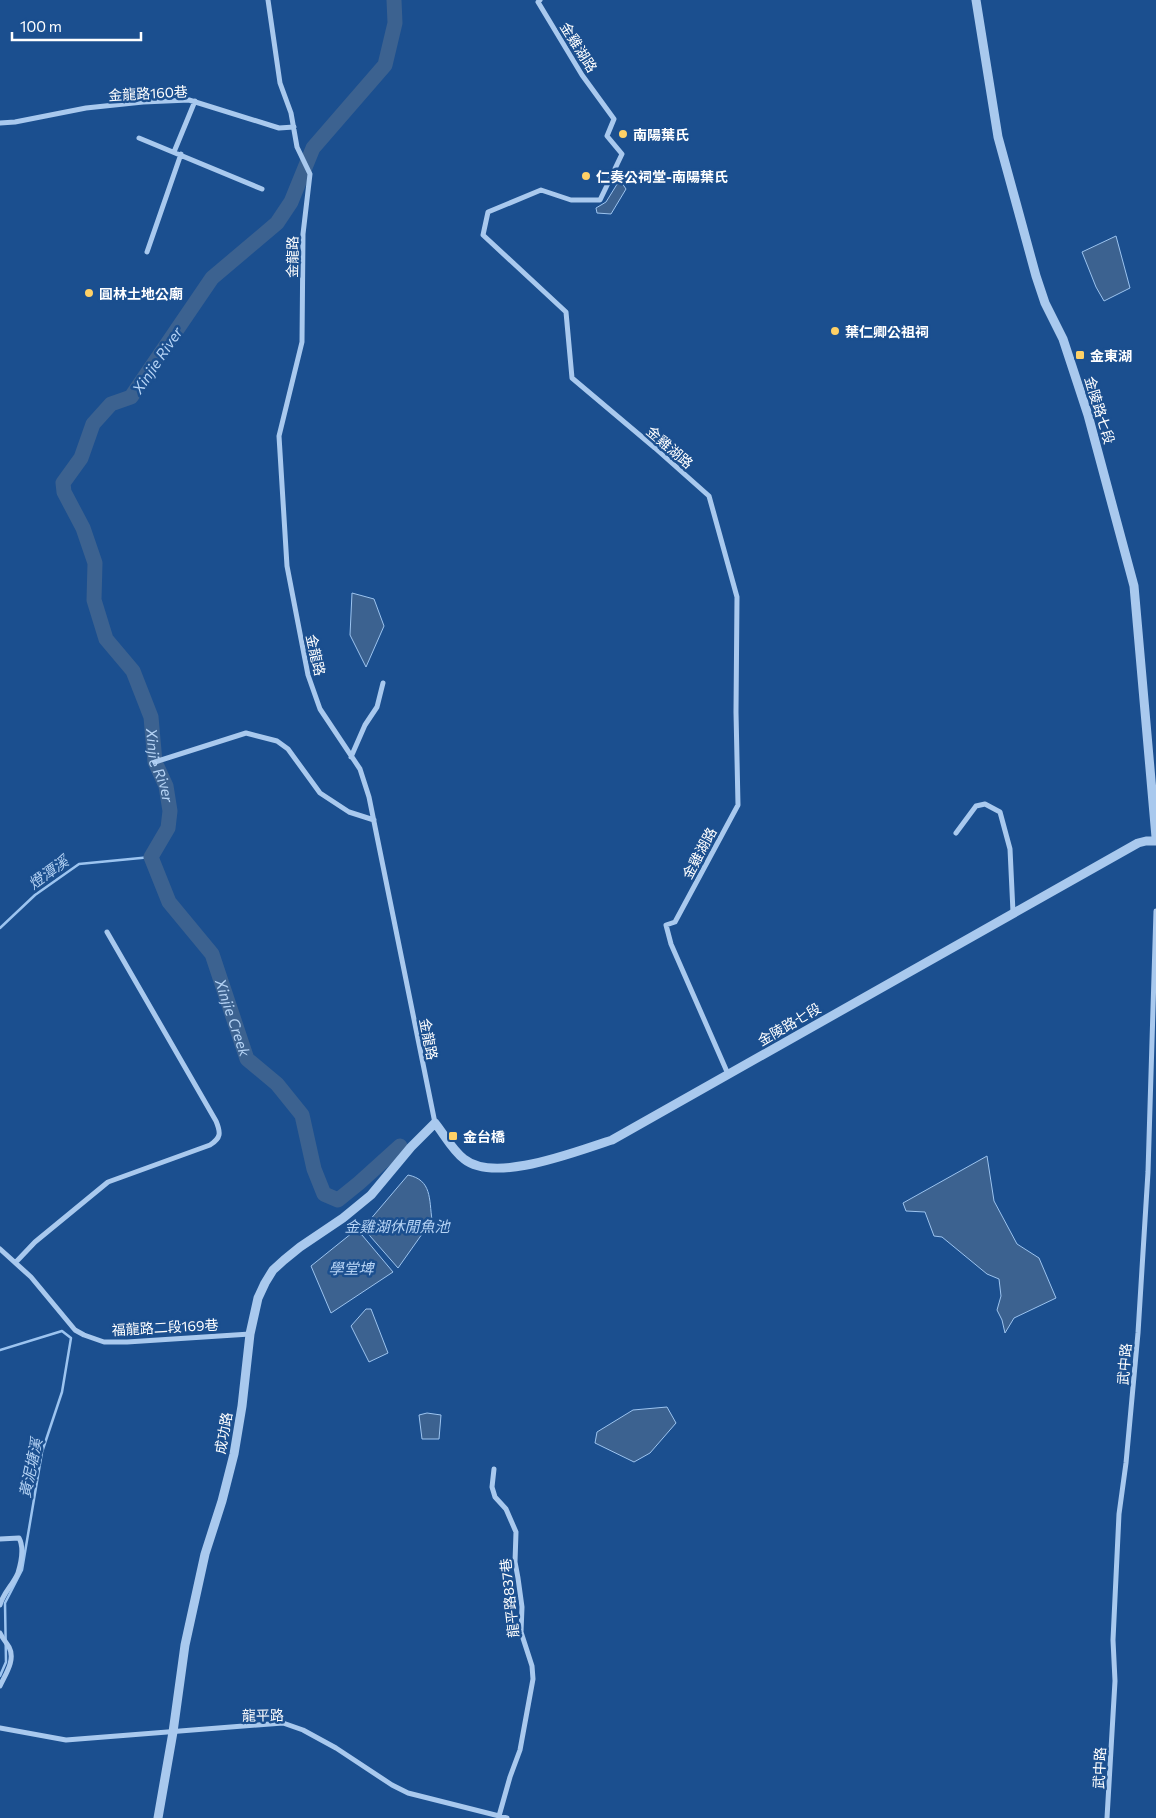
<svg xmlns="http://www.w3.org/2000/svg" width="1156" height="1818" viewBox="0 0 1156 1818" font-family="Commissioner,'Noto Sans TC',sans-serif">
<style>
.water{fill:#3c6290;stroke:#9cc4f0}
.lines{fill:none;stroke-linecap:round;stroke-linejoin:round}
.stream{stroke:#9cc4f0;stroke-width:2.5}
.river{stroke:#3c6290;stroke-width:15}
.minor{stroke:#a9c9ee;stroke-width:5}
.tertiary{stroke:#a9c9ee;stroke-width:9}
.poi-dot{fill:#ffd166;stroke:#1b4f8f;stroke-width:2}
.labels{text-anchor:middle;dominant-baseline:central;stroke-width:5;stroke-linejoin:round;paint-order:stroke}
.street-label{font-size:14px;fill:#fff;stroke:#1b4f8f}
.poi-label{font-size:14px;font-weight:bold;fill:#fff;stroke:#1b4f8f;text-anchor:start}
.water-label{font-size:15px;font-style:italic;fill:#b5d3f5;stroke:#1b4f8f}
</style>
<rect width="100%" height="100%" fill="#1b4f8f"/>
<!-- water -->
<path class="water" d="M619 181 622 183 626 189 611 214 597 213 596 208 606 202Z
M1116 236 1130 288 1104 301 1096 287 1082 252Z
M352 593 374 599 384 626 366 667 350 635Z
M987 1156 994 1201 1017 1244 1039 1258 1056 1298 1014 1318 1005 1333 1002 1320 997 1310 1001 1296 999 1279 987 1274 942 1237 934 1236 925 1212 906 1211 903 1203Z
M408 1175C432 1180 429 1199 432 1220L398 1268 363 1228Z
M352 1233 362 1235 393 1272 331 1313 311 1266Z
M366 1309H371L388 1353 369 1362 351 1326Z
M667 1407 676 1423 650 1453 634 1462 595 1443 597 1432 633 1410Z
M427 1413 441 1415 439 1439H422L419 1415Z"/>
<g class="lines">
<!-- stream -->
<path class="stream" d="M0 928 35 895 79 864 151 857
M0 1350 62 1331 71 1338 62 1392 42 1452 22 1570 5 1603 6 1662 0 1676"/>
<!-- river -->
<path class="river" id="s1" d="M394 0 395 23 385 65 313 148 291 202 277 223 212 278 131 397 111 404 93 424 81 458 63 483 64 492 83 528 95 563 94 600 106 639 133 671 151 717 155 762 166 786 170 811 168 828 151 857 169 902 212 954 247 1059 277 1084 302 1115 314 1169 324 1194 338 1200 359 1183 400 1146"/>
<!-- minor -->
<path class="minor" d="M268 0 280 83 291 113 297 147 310 174 303 234 302 342 279 436 287 566 308 675 320 709 360 769 369 797 435 1123
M540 0 538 2 582 75 614 119 607 136 622 154 600 200H571L541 190 488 212 483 235 566 312 572 378 655 448 709 496 737 597 736 712 738 805 675 922 666 925 671 944 728 1074
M0 123 15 122 86 108 143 102 189 100 279 128 294 127
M139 138 262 189
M174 152 195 101
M147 252 181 154
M351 757 365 725 377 707 383 683
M155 762 246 733 277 741 288 749 320 793 349 812 374 820
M956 833 976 806 985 804 1000 812 1010 849 1013 912
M0 1249 31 1277 75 1330 84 1335 104 1342H127L250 1334
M16 1262 35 1242 108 1182 210 1145C221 1138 221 1133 216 1121L107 932
M494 1469 492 1487 495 1497 506 1509 516 1532 515 1562 518 1578 522 1607 521 1632 532 1666 533 1679 520 1750 510 1777 499 1816
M0 1539 19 1538C24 1547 21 1563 18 1573 13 1585 3 1593 0 1605
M0 1633C3 1639 6 1642 9 1647 16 1660 5 1675 0 1686
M0 1728 66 1740 283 1723 303 1730 336 1748 392 1785 408 1793 507 1818
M1107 1818 1115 1681 1113 1640 1119 1514 1126 1463 1138 1333 1148 1172 1156 911"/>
<!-- tertiary -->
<path class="tertiary" d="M976 0 998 137 1015 199 1036 276 1045 303 1063 339 1088 415 1134 586 1156 837
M158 1818 173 1732 185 1645 205 1554 222 1501 234 1454 242 1406 250 1334 258 1298 265 1283 273 1270 284 1260 300 1247 343 1218 371 1195 411 1147 435 1123C444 1134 452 1150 464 1159 495 1184 577 1151 612 1140L1138 843 1146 841H1156"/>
</g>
<!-- markers -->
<g class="poi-dot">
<circle cx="623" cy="134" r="5"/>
<circle cx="586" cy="176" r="5"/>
<circle cx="89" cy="293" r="5"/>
<circle cx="835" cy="331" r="5"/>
<rect x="1075" y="350" width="10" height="10" rx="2.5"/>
<rect x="448" y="1131" width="10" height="10" rx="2.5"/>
</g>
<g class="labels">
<!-- street labels -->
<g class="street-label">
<text transform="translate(579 47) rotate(58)">金雞湖路</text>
<text transform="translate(148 93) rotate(-3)">金龍路160巷</text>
<text transform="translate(292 257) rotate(-89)">金龍路</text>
<text transform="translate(1100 410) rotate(73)">金陵路七段</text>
<text transform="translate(670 447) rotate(41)">金雞湖路</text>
<text transform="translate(316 655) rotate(77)">金龍路</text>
<text transform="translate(699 853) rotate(-62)">金雞湖路</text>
<text transform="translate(789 1024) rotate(-30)">金陵路七段</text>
<text transform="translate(429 1039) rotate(79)">金龍路</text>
<text transform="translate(165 1327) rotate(-3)">福龍路二段169巷</text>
<text transform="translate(1124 1364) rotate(-85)">武中路</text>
<text transform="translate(223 1433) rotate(-80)">成功路</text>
<text transform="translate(509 1598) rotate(-96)">龍平路837巷</text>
<text transform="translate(263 1715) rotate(-1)">龍平路</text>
<text transform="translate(1099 1768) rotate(-87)">武中路</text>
</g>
<!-- poi labels -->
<g class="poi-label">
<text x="633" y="134">南陽葉氏</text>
<text x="596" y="176">仁奏公祠堂-南陽葉氏</text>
<text x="99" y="293">圓林土地公廟</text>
<text x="845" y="331">葉仁卿公祖祠</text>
<text x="1090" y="355">金東湖</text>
<text x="463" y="1136">金台橋</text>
</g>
<!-- water labels -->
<g class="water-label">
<text transform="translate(157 360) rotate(-56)">Xinjie River</text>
<text stroke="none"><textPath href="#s1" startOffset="909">Xinjie River</textPath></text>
<text transform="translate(48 872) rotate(-36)">燈潭溪</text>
<text stroke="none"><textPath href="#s1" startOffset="1190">Xinjie Creek</textPath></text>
<text x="397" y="1226">金雞湖休閒魚池</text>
<text x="351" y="1268">學堂埤</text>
<text transform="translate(30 1468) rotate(-78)">黃泥塘溪</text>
</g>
</g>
<!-- scale -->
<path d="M12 32v8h129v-8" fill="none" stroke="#ffffff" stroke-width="2.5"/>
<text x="20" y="32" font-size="15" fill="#ffffff" stroke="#1b4f8f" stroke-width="4" paint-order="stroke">100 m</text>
</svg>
